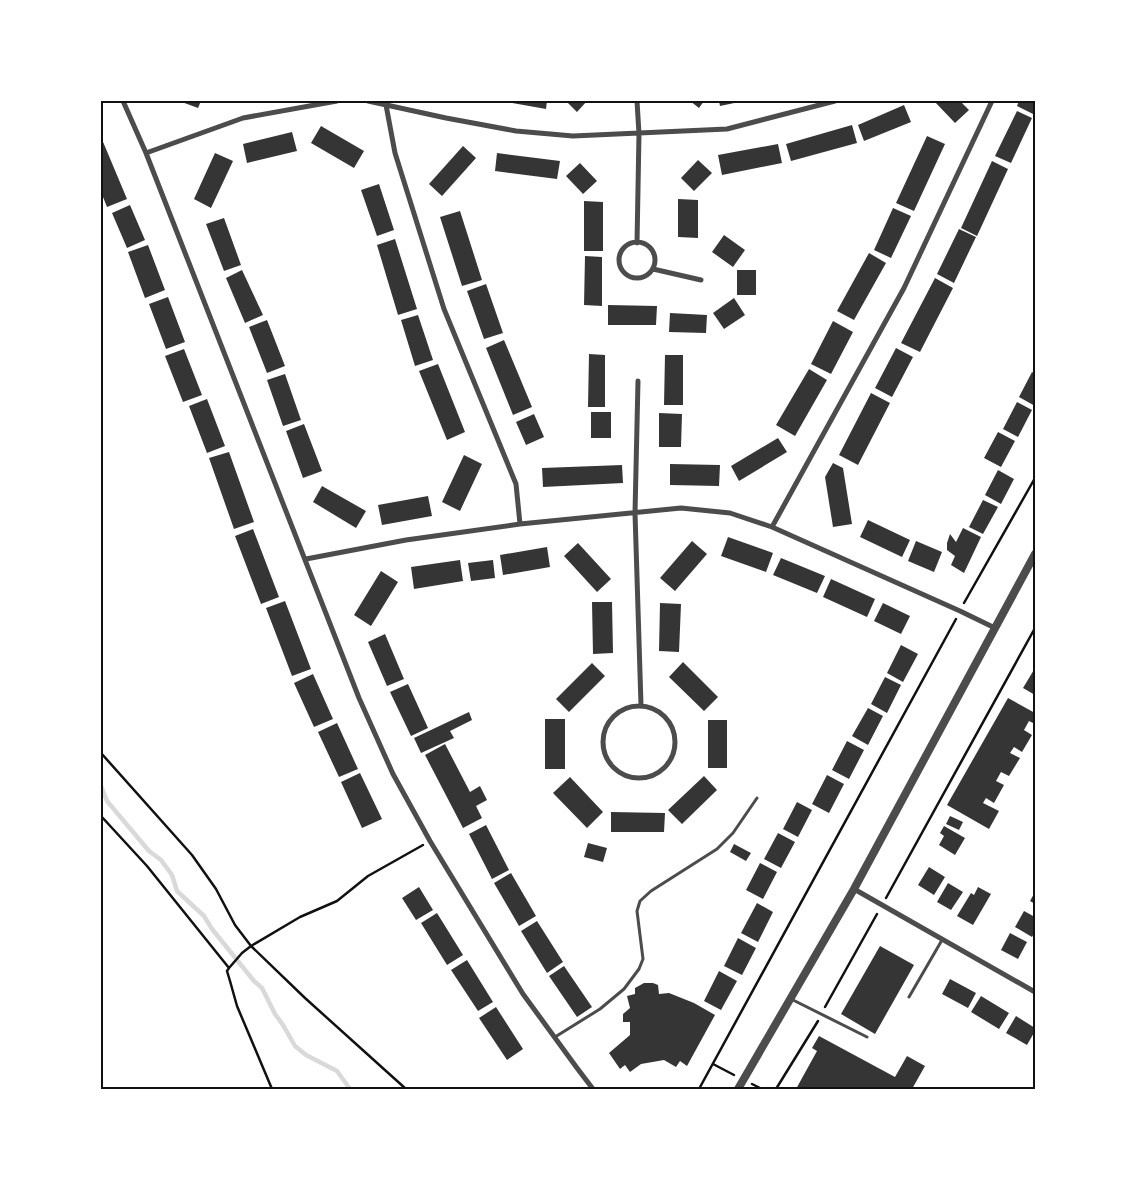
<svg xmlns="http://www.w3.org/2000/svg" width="1136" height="1190" viewBox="0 0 1136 1190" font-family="'Varela Round',sans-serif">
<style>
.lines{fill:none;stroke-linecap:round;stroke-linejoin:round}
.stream{stroke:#d9d9d9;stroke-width:4.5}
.building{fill:#353535}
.path{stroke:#111;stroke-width:2.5}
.service{stroke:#4c4c4c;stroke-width:3}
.minor{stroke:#4c4c4c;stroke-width:5}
.tertiary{stroke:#4c4c4c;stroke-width:8}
.neatline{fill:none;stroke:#111;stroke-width:2}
</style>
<rect width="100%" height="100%" fill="#fff"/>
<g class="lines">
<!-- stream -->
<path class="stream" d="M101 786 107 801 149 851 161 860 172 875 177 891 204 916 212 929 254 981 262 988 275 1014 283 1025 295 1046 306 1055 337 1071 350 1089"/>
</g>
<!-- building -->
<path class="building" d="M179 101H201L198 108Z
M501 101H547L546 109Z
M566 101H587L577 112Z
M690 101H704L699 108Z
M719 101H739V102L720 106Z
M934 101H960L969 110 955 123Z
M1019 101H1035V115L1017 106Z
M904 105 911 122 864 141 858 125Z
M1017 111 1032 118 1011 163 995 156Z
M852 125 857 143 791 161 786 144Z
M321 126 364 151 354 168 311 143Z
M292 132 297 151 247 163 243 144Z
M927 136 945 144 914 211 896 203Z
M101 137 127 199 107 207 101 192Z
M778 144 782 163 722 175 718 155Z
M463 146 476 158 442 196 429 184Z
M215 153 233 161 211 208 194 199Z
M497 153 560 161 557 179 495 171Z
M698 160 712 173 694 191 681 178Z
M992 161 1008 169 977 236 961 228Z
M580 163 597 181 583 194 566 176Z
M379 184 394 230 377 236 361 190Z
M678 199 698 200V238L678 237Z
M584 201 603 202V251H584Z
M130 205 145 240 127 248 112 213Z
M893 208 911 216 891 258 874 250Z
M460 211 482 280 462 286 440 217Z
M224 218 241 265 224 271 206 224Z
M959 229 976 237 954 283 937 274Z
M724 235 745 250 733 267 712 252Z
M395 239 417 309 398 315 377 245Z
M148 245 165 290 145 298 128 252Z
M869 253 886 263 854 320 837 311Z
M585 256 602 257V306L584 305Z
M242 270 263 315 245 323 226 278Z
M737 270H756V295H737Z
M935 278 953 288 920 352 901 343Z
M486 284 503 333 484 339 467 291Z
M168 297 185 342 166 349 149 304Z
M734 298 745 315 724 329 713 313Z
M608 305 657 306 656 325H608Z
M670 313 707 315 706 333 669 332Z
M418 315 433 360 415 366 401 320Z
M267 320 285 366 267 373 249 327Z
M833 321 853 332 831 374 811 364Z
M504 340 532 407 513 415 486 348Z
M896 348 913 357 892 397 875 388Z
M184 349 202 395 183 402 165 356Z
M589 354 605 355V407H588Z
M665 355H683V405H664Z
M438 364 465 432 447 440 419 371Z
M809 369 827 380 795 436 776 425Z
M1032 372 1035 374V406L1019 397Z
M285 374 301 420 283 426 267 380Z
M871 393 890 403 858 465 839 455Z
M207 399 225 446 207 453 189 406Z
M1017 402 1032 410 1018 437 1003 429Z
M591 412H611V438H591Z
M659 413 682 414 681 447H659Z
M534 414 544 437 526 445 516 422Z
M304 424 322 471 303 478 286 431Z
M998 432 1015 441 1001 467 984 458Z
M778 438 787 452 739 481 731 466Z
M229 452 254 522 234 529 209 458Z
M464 455 482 464 460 511 442 502Z
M833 463 843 468 852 524 833 527 825 477Z
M670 464 720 465 719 486 670 485Z
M622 465 623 483 543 487 542 468Z
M998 470 1014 479 1001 504 985 495Z
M322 486 366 511 356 528 313 502Z
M428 496 432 516 382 525 378 505Z
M983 500 998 507 983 534 969 527Z
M868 520 910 540 902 557 860 537Z
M963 528 981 537 964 573 951 565 955 556 947 550V543L950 534 956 542Z
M253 529 279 597 261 604 235 536Z
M728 537 773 553 766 572 721 556Z
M692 541 707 554 675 591 660 578Z
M916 541 942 552 934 572 908 561Z
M578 543 611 579 597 592 564 556Z
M547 547 550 567 503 575 500 555Z
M781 558 825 576 817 593 773 575Z
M460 560 463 581 414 589 411 567Z
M493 560 495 578 471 581 468 563Z
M381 571 398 582 371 626 354 615Z
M831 579 875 599 867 617 823 597Z
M285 601 311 669 292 676 266 608Z
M592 602H612L613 653 593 654Z
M660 603 681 604 679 652 659 651Z
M883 603 910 616 901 634 874 621Z
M385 634 404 679 387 686 368 642Z
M901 645 918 654 903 682 887 673Z
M683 662 718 697 704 711 669 677Z
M592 663 605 676 569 712 556 699Z
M1035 668V695L1023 688Z
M313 674 333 719 314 727 294 683Z
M885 677 901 685 887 713 871 704Z
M408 684 428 728 411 736 390 692Z
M1008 698 1035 713V724L1029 721 1024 730 1032 735 1022 752 1014 747 1010 753 1020 758 1009 776 1001 772 996 781 1004 785 994 803 986 798 983 803 999 811 989 829 947 805Z
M868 708 883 716 868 745 852 736Z
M469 712 472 720 450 731 454 738 421 753 414 738Z
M545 719H565V769H545Z
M708 720H727V768H708Z
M337 723 358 769 339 777 318 732Z
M847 741 864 750 849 779 832 770Z
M445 744 470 792 480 786 487 800 476 806 482 818 463 828 425 755Z
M360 773 382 819 362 828 341 782Z
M827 775 844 784 829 813 812 804Z
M704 776 717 790 682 824 668 810Z
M570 777 603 812 587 828 553 793Z
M797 802 812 810 798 837 783 829Z
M611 812 665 813 664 832H611Z
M950 816 963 822 959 830 946 824Z
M486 825 509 870 492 879 469 834Z
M944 826 965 838 955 855 939 845 944 836 940 833Z
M778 833 795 842 781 868 764 859Z
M588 843 607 848 603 862 584 857Z
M734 844 751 853 746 861 730 852Z
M760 863 777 872 763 899 746 890Z
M929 867 945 877 934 895 918 885Z
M511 873 536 916 519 926 494 883Z
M948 883 963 892 951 910 937 902Z
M419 887 433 910 416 920 402 898Z
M978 887 991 894 973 925 957 916 971 893 974 895Z
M1035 892V904L1030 901Z
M757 903 773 912 758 942 741 933Z
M1024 911 1035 917V932L1032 937 1015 927Z
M437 913 463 955 447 965 421 923Z
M537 921 563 962 547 973 521 931Z
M1010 933 1027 942 1018 959 1001 950Z
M738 938 756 948 742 975 724 966Z
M880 946 914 965 875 1034 841 1014Z
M467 960 493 1002 478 1011 451 970Z
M564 966 592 1007 577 1017 549 976Z
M719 971 737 981 721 1010 704 1001Z
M950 979 976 993 968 1008 942 994Z
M644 983H653L658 985 659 994 669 993 694 1003 715 1015 687 1066 680 1061 676 1067 664 1060 641 1064 630 1072 625 1065 620 1069 609 1053 630 1035V1022H623V1014L630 1008 627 996 635 994V988Z
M981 996 1009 1013 999 1029 971 1012Z
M496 1007 523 1049 507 1060 479 1018Z
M1016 1016 1035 1028V1031L1027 1045 1006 1033Z
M819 1036 895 1077 907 1056 925 1066 912 1089H796L817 1051 812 1048Z"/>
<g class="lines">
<!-- path -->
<path class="path" d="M964 603 1035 478
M101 753 192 855 216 889 235 925 251 946 305 998 406 1089
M101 816 147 866 229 968
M886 898 1035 628
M825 1007 877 914
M713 1064 734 1075
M752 1084 762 1089
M272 1089 237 1006 230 981 227 971 229 968 242 953 251 946 300 917 337 901 368 876 423 845
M699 1089 956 619
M776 1089 818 1021"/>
<!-- service -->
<path class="service" d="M909 997 942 940
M791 999 867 1037
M555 1037 600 1009 624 989 639 969 643 959 637 911 640 901 651 891 717 849 733 833 757 798"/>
<!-- minor -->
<path class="minor" d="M123 101 146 153 359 698 393 774 430 841 523 994 577 1068 593 1089
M368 101 446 118 516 131 573 136 727 129 835 101
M386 105 395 153 444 309 516 484 520 524
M146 153 243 118 337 101
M619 260a18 18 0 1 1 36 0a18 18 0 1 1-36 0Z
M637 243 639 134 637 101
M653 269 701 280
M638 381 635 513 641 705
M772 527 904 288 992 101
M306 559 406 540 520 524 681 508 730 513 772 527 960 611 995 628
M603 742a36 36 0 1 1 72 0a36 36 0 1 1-72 0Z
M854 889 1035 992"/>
<!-- tertiary -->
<path class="tertiary" d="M738 1089 854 889 1035 554"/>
</g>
<!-- border -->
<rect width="1136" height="1190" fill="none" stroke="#ffffff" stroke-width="205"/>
<rect x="102" y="102" width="932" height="986" class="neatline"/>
</svg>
